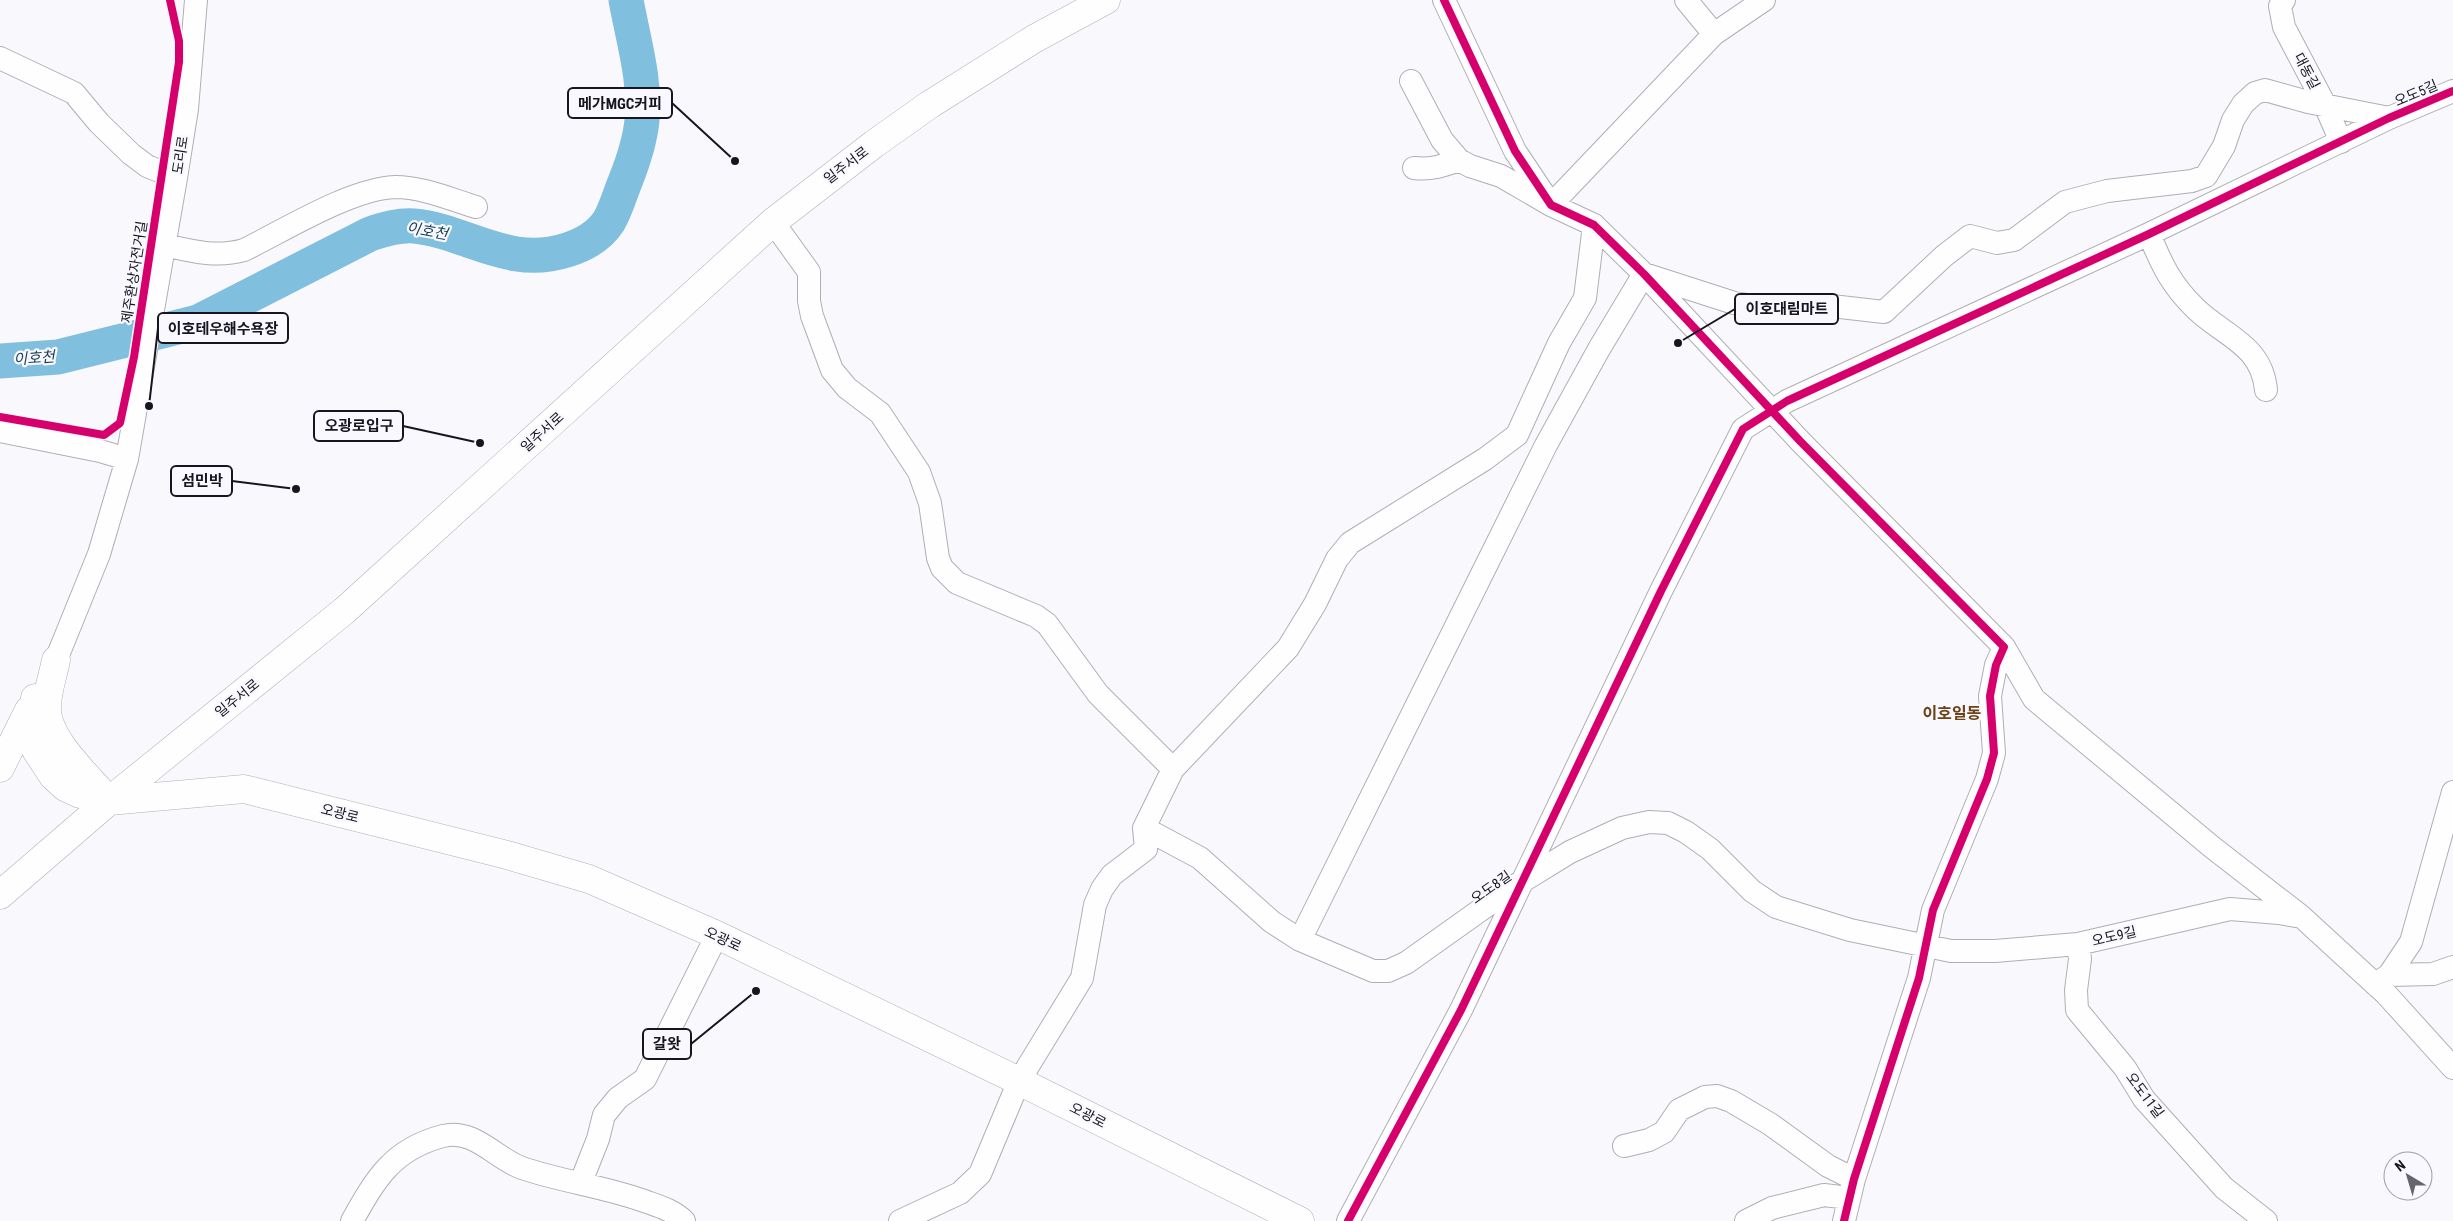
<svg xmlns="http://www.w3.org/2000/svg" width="2453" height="1221" viewBox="0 0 2453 1221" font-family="'Roboto Condensed','Noto Sans KR',sans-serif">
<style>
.water{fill:#81bfde}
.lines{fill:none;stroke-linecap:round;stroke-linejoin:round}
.river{stroke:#81bfde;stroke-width:35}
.minor-casing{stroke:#afaeb6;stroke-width:24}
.major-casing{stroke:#afaeb6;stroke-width:29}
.minor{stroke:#fefeff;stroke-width:22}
.major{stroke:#fefeff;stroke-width:28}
.cycleway-casing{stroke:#f8f8fe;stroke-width:11}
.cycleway{stroke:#d6006c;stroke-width:8}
.labels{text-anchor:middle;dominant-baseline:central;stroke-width:4.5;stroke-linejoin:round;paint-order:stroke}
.street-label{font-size:14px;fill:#171620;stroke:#f8f8fe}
.water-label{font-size:15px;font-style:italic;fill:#183f52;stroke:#f8f8fe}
.quarter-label{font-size:16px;font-weight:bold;fill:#6b4317;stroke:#f8f8fe}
.leader{fill:none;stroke:#171620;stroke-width:2}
.callout-dot{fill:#171620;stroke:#f8f8fe;stroke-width:2}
.callout{fill:#f8f8fe;stroke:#171620;stroke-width:2}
.callout-label{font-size:15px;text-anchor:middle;font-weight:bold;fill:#171620}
</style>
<rect width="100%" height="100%" fill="#f9f9fd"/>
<!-- water -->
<path class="water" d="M132 329 129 348 57 366 0 369V351L38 352Z"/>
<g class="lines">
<!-- river -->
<path class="river" d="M0 361 58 357 198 322 370 234C385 229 399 225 414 226 449 229 482 249 517 254 547 259 591 249 609 221 616 209 620 194 625 182 633 162 640 142 642 120 646 81 633 39 626 0"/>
<defs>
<path id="minor" d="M1444 0 1515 151 1551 205 1594 225 1644 274 1800 441 2004 647 1996 665 1990 696 1994 753 1987 779 1933 910 1919 978 1854 1179 1844 1221
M1686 0 1714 34
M2284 0 2280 6 2284 27 2325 105 2341 142
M0 58 74 93 99 123 131 154 147 166 176 178
M1411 81 1442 140 1459 160 1470 166 1501 176 1551 205 1714 34 1764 0
M1414 168C1431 170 1443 166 1459 160
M773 222 809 272V301L812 316 832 370 847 388 880 413 919 472 930 503 938 558 942 568 957 583 1036 616 1047 624 1098 694 1173 769
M2149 234C2162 265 2171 285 2196 309 2224 336 2262 345 2266 390
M164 245C191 251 216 258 244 250 285 230 350 189 395 187 422 187 450 199 476 207
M0 431 100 451 127 459
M2004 647 2034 699 2212 847 2302 917 2387 995 2453 1068
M56 660 99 554 127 459 176 178 187 109 196 0
M1144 828 1200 858 1272 922 1300 940 1373 971H1388L1406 963 1513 887 1570 852 1622 828 1649 822 1668 823 1686 832 1710 849 1752 891 1776 907 1850 930 1951 951H1995L2078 944 2230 909 2279 913 2302 917
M1300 940 1546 445 1599 349 1644 274 1734 303 1761 307 1823 305 1884 312 1944 256 1970 236 1997 243 2014 240 2065 202 2107 191 2192 181 2206 176 2224 146 2233 120 2243 104 2255 93 2265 90 2308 102 2389 118
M2078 944 2080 959 2076 990 2077 1010 2125 1068 2144 1099 2224 1188 2266 1221
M2389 975 2433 974 2453 967
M2375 984 2389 975 2411 942 2453 792
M1624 1146 1649 1140 1664 1132 1679 1110 1705 1097 1717 1096 1731 1101 1770 1124 1828 1166 1854 1179
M581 1182 598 1139 604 1115 618 1098 645 1079 717 935
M352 1221C376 1178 393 1149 443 1136 474 1128 496 1159 522 1168 563 1182 607 1187 647 1202 661 1207 674 1211 684 1221
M900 1221 960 1193 980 1174 1019 1081 1082 978 1095 905 1102 889 1112 875 1146 849 1144 828 1173 769 1288 648 1315 604 1337 559 1350 543 1485 459 1517 435 1559 343 1585 298 1594 225
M1348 1221 1461 1010 1661 591 1743 429 1787 401 2149 234 2389 118 2453 91
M1746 1221 1772 1208 1824 1195 1849 1198"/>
<path id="major" d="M56 660C53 676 46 694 47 710 48 741 90 778 109 801
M35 698 31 723 36 750 53 776 65 787 80 794 109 801 244 789 507 855 589 879 717 935 1019 1081 1300 1221
M0 768 29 710
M0 895 109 801 344 611 773 222 874 144 929 105 1034 39 1106 0"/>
</defs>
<!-- minor casing -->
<use href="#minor" class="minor-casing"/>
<!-- major casing -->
<use href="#major" class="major-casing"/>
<!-- minor -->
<use href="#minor" class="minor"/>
<!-- major -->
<use href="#major" class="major"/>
<defs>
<path id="cycleway" d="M1444 0 1515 151 1551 205 1594 225 1644 274 1800 441 2004 647 1996 665 1990 696 1994 753 1987 779 1933 910 1919 978 1854 1179 1844 1221
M0 417 104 435 120 423 134 357 179 62V41L170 0
M1348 1221 1461 1010 1661 591 1743 429 1787 401 2149 234 2389 118 2453 91"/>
</defs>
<!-- cycleway casing -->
<use href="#cycleway" class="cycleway-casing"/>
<!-- cycleway -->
<use href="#cycleway" class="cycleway"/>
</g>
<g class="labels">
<!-- street labels -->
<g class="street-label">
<text transform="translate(2307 71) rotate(62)">대동길</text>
<text transform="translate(2416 93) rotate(-23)">오도5길</text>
<text transform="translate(180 155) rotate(-81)">도리로</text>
<text transform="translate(846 165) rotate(-37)">일주서로</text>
<text transform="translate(134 272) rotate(-81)">제주환상자전거길</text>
<text transform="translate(542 432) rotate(-42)">일주서로</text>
<text transform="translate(237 698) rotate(-39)">일주서로</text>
<text transform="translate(340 813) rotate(14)">오광로</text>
<text transform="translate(1491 887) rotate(-35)">오도8길</text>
<text transform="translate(2114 936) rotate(-13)">오도9길</text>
<text transform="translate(723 939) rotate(25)">오광로</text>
<text transform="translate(2145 1095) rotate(53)">오도11길</text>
<text transform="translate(1088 1115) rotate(27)">오광로</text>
</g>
<!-- water labels -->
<g class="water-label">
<text transform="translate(427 231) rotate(10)">이호천</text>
<text transform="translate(34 358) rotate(-4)">이호천</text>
</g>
<!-- quarter labels -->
<g class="quarter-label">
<text x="1952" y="713">이호일동</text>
</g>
</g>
<!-- callouts -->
<path class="leader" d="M735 161L672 103M1678 343L1735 309M149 406L158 328M480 443L403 426M296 489L232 481M756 991L691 1044"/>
<g class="callout-dot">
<circle cx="735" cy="161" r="5"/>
<circle cx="1678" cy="343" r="5"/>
<circle cx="149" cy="406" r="5"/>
<circle cx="480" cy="443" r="5"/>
<circle cx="296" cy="489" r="5"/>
<circle cx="756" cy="991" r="5"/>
</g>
<g class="callout">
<rect x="568" y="88" width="104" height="30" rx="5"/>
<rect x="1735" y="294" width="103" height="30" rx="5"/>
<rect x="158" y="313" width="130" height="30" rx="5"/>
<rect x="314" y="411" width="89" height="30" rx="5"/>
<rect x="171" y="466" width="61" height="30" rx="5"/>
<rect x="643" y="1029" width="48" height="30" rx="5"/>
</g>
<g class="callout-label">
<text x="620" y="109">메가MGC커피</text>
<text x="1787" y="314">이호대림마트</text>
<text x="223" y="334">이호테우해수욕장</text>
<text x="359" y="431">오광로입구</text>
<text x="202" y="486">섬민박</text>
<text x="667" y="1049">갈왓</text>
</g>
<!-- north arrow -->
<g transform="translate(2408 1176) rotate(322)"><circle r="24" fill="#f8f8fe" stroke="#9e9ea5"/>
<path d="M0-4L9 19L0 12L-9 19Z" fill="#66656d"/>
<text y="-8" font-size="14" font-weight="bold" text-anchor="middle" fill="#171620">N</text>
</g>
</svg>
